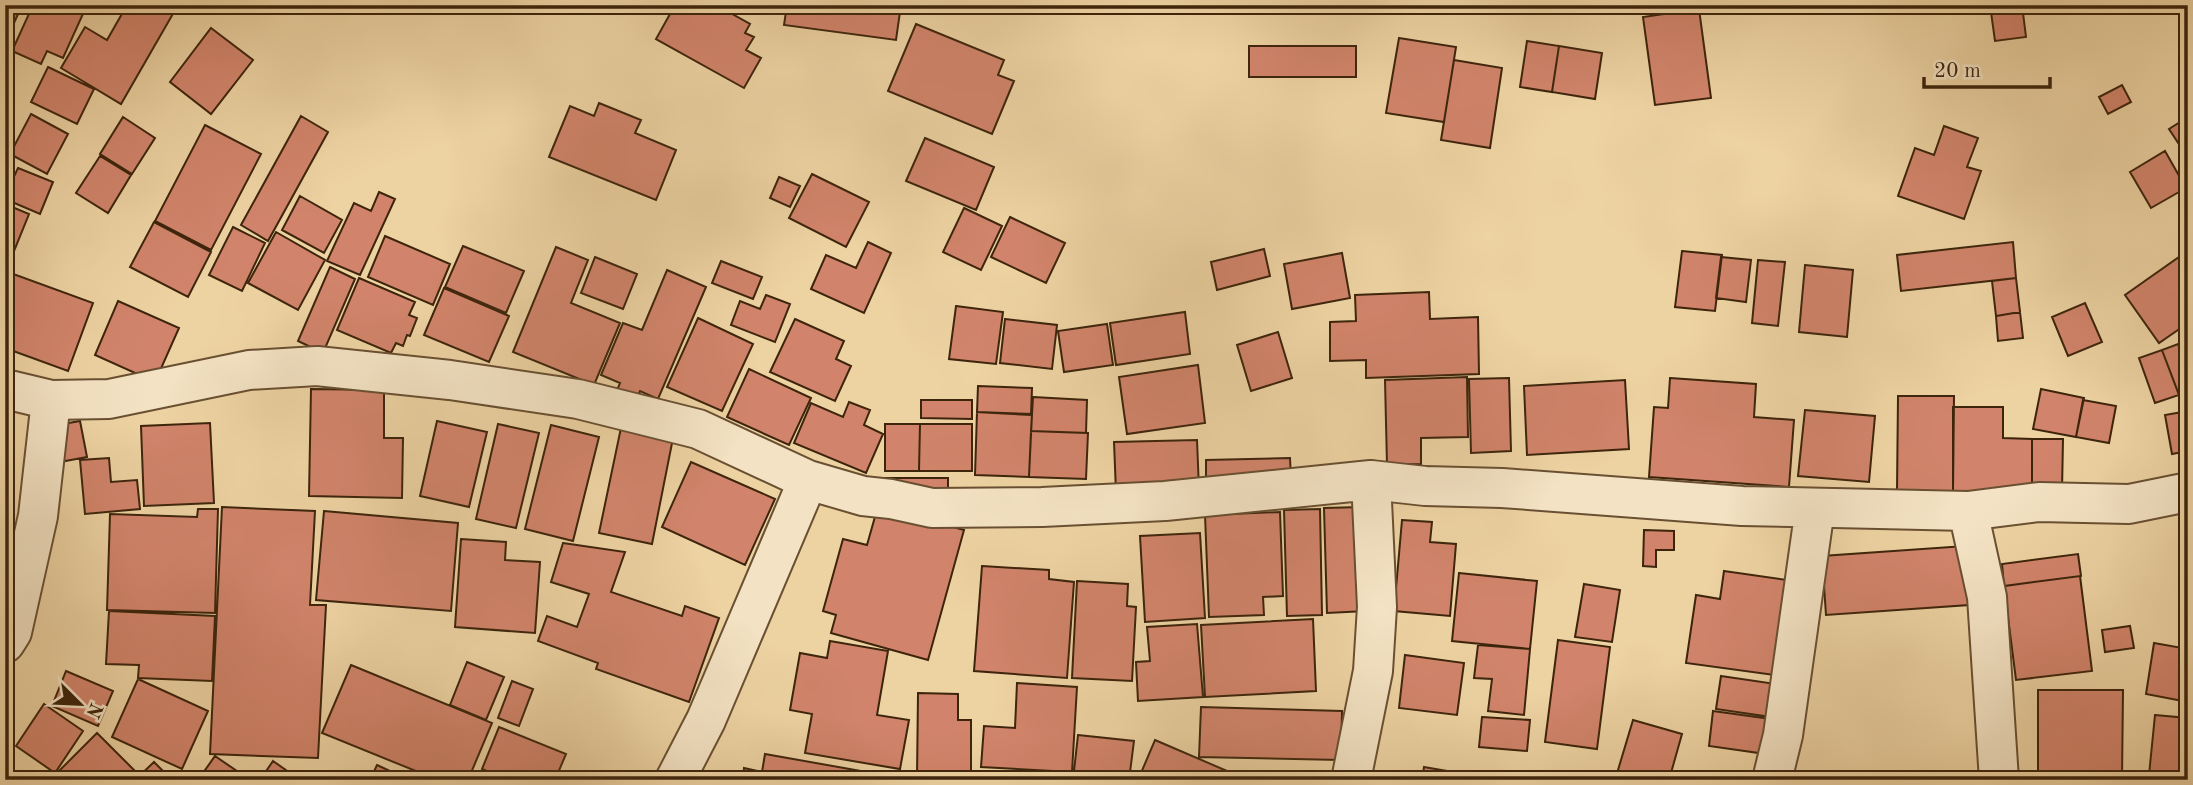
<svg xmlns="http://www.w3.org/2000/svg" width="2193" height="785" viewBox="0 0 2193 785" font-family="'Old Standard TT',serif">
<style>
.building{fill:#d1846b;stroke:#3d250c;stroke-width:2}
.lines{fill:none;stroke-linecap:round;stroke-linejoin:round}
.minor-casing{stroke:#695032;stroke-width:42}
.minor{stroke:#f3e2c3;stroke-width:38}
</style>
<rect width="100%" height="100%" fill="#edd2a2"/>
<filter id="stains"><feTurbulence type="fractalNoise" baseFrequency=".00286" numOctaves="4"/><feColorMatrix values="0 0 0 0 .2 0 0 0 0 .09 0 0 0 0 .02 0 0 0 .5 -.17"/></filter>
<radialGradient id="worn" r=".72"><stop offset=".6" stop-color="#630" stop-opacity="0"/><stop offset="1" stop-color="#630" stop-opacity=".3"/></radialGradient>
<!-- building -->
<path class="building" d="M5 5H22L11 30 5 27Z
M33 5H87L63 58 47 51 41 64 12 51Z
M127 5H178L121 104 61 68 85 27 107 40Z
M675 5H703L707 8 708 5H716L750 24 745 33 754 37 746 50 761 58 744 88 656 39Z
M787 5H901L896 40 784 25Z
M1236 5H1276V11L1236 9Z
M1990 5H2022L2026 37 1995 41Z
M1699 9 1711 98 1655 105 1643 17Z
M916 24 1004 60 998 75 1014 81 992 134 888 91Z
M211 28 253 60 211 114 170 82Z
M1399 38 1456 47 1444 122 1386 113Z
M1527 41 1559 46 1552 92 1520 87Z
M1249 46H1356V77H1249Z
M1559 46 1602 53 1595 99 1552 92Z
M1454 60 1502 68 1490 148 1441 140Z
M48 67 94 89 77 124 31 102Z
M2122 85 2131 102 2108 114 2099 97Z
M599 103 641 120 635 133 676 150 656 200 549 157 570 106 594 116Z
M31 114 68 134 47 174 10 154Z
M301 116 328 132 268 241 241 225Z
M123 117 155 138 132 174 100 154Z
M2188 117V158L2169 129Z
M205 125 261 154 211 250 155 221Z
M1944 126 1978 138 1967 167 1981 171 1964 219 1898 196 1915 148 1934 155Z
M925 138 994 167 976 210 906 181Z
M2165 151 2186 188 2151 208 2130 172Z
M100 156 131 175 108 213 76 193Z
M18 168 53 182 40 214 5 199V180L11 183Z
M812 174 869 202 846 247 789 218Z
M779 177 800 186 790 207 770 198Z
M379 192 395 199 360 275 327 261 354 203 371 211Z
M300 196 342 220 324 253 282 230Z
M5 204 29 214 10 261 5 259Z
M964 208 1002 226 981 270 943 252Z
M1010 217 1065 243 1046 283 991 257Z
M154 222 211 252 188 297 130 267Z
M233 227 265 243 242 291 209 275Z
M276 232 325 260 298 310 248 283Z
M385 236 450 264 433 305 368 277Z
M868 242 891 253 864 313 811 289 826 255 856 268Z
M2013 242 2016 278 1901 291 1897 255Z
M463 246 524 271 506 313 445 287Z
M556 247 588 260 571 303 620 323 594 385 513 352Z
M1264 249 1270 276 1217 290 1211 262Z
M1682 251 1722 255 1715 311 1675 307Z
M2186 252 2188 254V323L2159 343 2125 295Z
M1342 253 1350 298 1292 309 1284 264Z
M595 257 637 274 623 309 581 293Z
M1721 257 1751 260 1746 302 1716 298Z
M1758 260 1785 262 1778 326 1752 323Z
M721 261 762 277 753 299 712 283Z
M1805 265 1853 270 1847 337 1799 332Z
M330 267 355 279 323 353 298 341Z
M667 270 706 287 658 399 640 391 635 404 615 395 620 383 601 375 623 323 642 330Z
M5 271 93 303 68 371 5 348Z
M359 278 415 302 409 315 417 318 410 336 407 335 403 346 396 343 391 353 337 330Z
M2016 278 2020 312 1996 316 1992 281Z
M444 288 509 316 489 362 424 335Z
M1429 292 1430 319 1478 317 1479 374 1366 378V360L1330 361V322L1356 321 1355 295Z
M766 295 790 304 775 342 731 325 740 301 760 309Z
M118 301 179 328 155 382 95 355Z
M2085 303 2102 342 2068 356 2052 317Z
M956 306 1003 312 996 364 949 359Z
M1185 312 1190 354 1116 365 1110 323Z
M2020 312 2023 338 1998 341 1996 316Z
M698 318 753 344 722 411 667 387Z
M795 319 844 341 836 359 851 366 835 401 770 372Z
M1005 319 1057 325 1052 369 1000 363Z
M1107 324 1113 365 1064 372 1058 331Z
M1278 332 1292 378 1251 391 1237 345Z
M2188 342V372L2179 346Z
M2178 344 2188 372V392L2179 395 2162 350Z
M2162 350 2179 395 2155 403 2139 358Z
M1198 365 1205 423 1127 434 1119 377Z
M749 369 811 398 789 445 727 417Z
M1467 377 1468 437 1421 438V464L1387 465 1385 380Z
M1509 378 1511 451 1471 453 1469 379Z
M1670 378 1756 384 1754 417 1794 420 1789 487 1649 477 1654 407 1668 408Z
M1625 380 1629 449 1527 455 1524 386Z
M978 386 1032 388 1031 415 977 412Z
M311 389 384 390V438H403L402 498 309 496Z
M2041 389 2084 398 2076 437 2033 429Z
M1898 396H1954L1953 491H1897Z
M1033 397 1087 400 1086 433 1031 431Z
M921 400H972V419L921 418Z
M2083 400 2116 406 2109 443 2076 437Z
M849 402 870 410 864 425 883 434 866 473 794 443 811 403 843 417Z
M1953 407H2003V438L2032 439V491H1953Z
M1805 410 1875 416 1869 482 1798 476Z
M2188 411V451L2172 454 2165 415Z
M977 412 1032 414 1029 477 975 475Z
M80 421 87 457 60 462 52 426Z
M437 421 487 432 469 507 420 496Z
M210 423 214 503 144 506 141 426Z
M622 423 674 433 652 544 599 533Z
M498 424 539 433 516 528 476 519Z
M885 424H920L919 471H885Z
M920 424H972V471H919Z
M551 425 599 437 573 541 525 529Z
M1031 431 1088 433 1086 479 1029 477Z
M2032 439H2063L2062 491H2032Z
M1197 440 1199 489 1116 492 1114 442Z
M109 458 111 482 137 480 140 509 85 514 80 460Z
M1290 458 1291 478 1206 481V460Z
M691 462 775 499 745 565 662 527Z
M885 478H948V493H885Z
M878 506 964 530 928 660 831 633 836 615 823 611 843 539 867 545Z
M222 507 315 511 310 605H326L318 758 210 754Z
M1362 507 1366 611 1327 613 1324 508Z
M198 509H218L215 613 107 610 110 514 197 517Z
M1320 509 1322 615 1287 616 1284 510Z
M324 511 458 523 451 611 316 600Z
M1280 512 1283 596 1263 597 1264 615 1209 617 1205 515Z
M1402 520 1432 522 1430 542 1456 544 1450 616 1394 611Z
M1644 530 1674 531V550H1656V567L1643 566Z
M1200 533 1205 618 1145 622 1140 536Z
M461 539 506 542 505 560 540 562 535 633 455 627Z
M563 543 625 552 611 592 682 616 685 606 719 618 689 702 596 669 598 663 538 641 547 616 577 627 589 594 551 582Z
M1965 546 1969 605 1826 615 1822 556Z
M2078 554 2081 576 2004 586 2002 564Z
M982 566 1049 570V579L1074 582 1067 678 974 671Z
M1724 571 1794 581 1782 676 1686 663 1696 595 1720 599Z
M1459 573 1537 581 1530 649 1452 641Z
M2080 576 2092 671 2016 680 2004 586Z
M1077 581 1128 584 1127 606 1136 607 1132 681 1072 678Z
M1584 584 1620 590 1612 642 1575 637Z
M109 611 215 616 212 681 138 678 139 665 106 664Z
M1313 619 1316 691 1205 697 1201 625Z
M1197 624 1203 697 1138 701 1136 662 1150 661 1147 627Z
M2130 626 2134 648 2105 652 2102 630Z
M1558 640 1610 647 1597 749 1545 742Z
M830 641 888 651 877 715 909 720 900 769 805 753 812 714 790 710 800 653 827 658Z
M2154 643 2188 649V702L2146 694Z
M1478 645 1530 649 1524 715 1488 711 1492 679 1474 678Z
M1405 655 1464 663 1457 715 1399 708Z
M467 662 504 677 486 720 450 705Z
M351 665 492 723 468 780H438L322 733Z
M66 671 113 691 98 726 52 706Z
M1721 676 1776 684 1771 717 1716 709Z
M138 679 208 711 182 769 112 737Z
M512 681 533 689 519 726 498 718Z
M1017 683 1077 687 1072 772 981 767 984 726 1015 728Z
M2038 690H2123L2122 780H2038Z
M918 693 958 694V720H971V777H917Z
M44 704 83 731 55 773 16 746Z
M1201 707 1342 711 1341 760 1199 757Z
M1713 711 1771 719 1766 754 1709 746Z
M2155 715 2188 718V778L2149 775Z
M1482 717 1530 720 1527 751 1479 747Z
M1633 720 1682 734 1669 780H1615Z
M499 727 566 754 555 780H508L482 769Z
M97 733 135 771 126 780H50Z
M1078 735 1134 741 1129 780H1073Z
M1155 740 1248 780H1138Z
M765 754 906 779 743 780 744 768 762 772Z
M215 756 250 780H198Z
M273 761 300 780H260Z
M154 762 172 780H135Z
M377 765 409 780H370Z
M1424 767 1494 779V780H1422Z"/>
<g class="lines">
<defs>
<path id="minor" d="M5 389 51 400 109 399 249 370 317 366 450 380 578 399 698 429 808 480 863 496 891 499 932 508 1042 507 1165 501 1371 480 1425 486 1502 488 1742 506 1968 511 2039 502 2129 504 2188 492
M1968 511 1987 597 1999 780
M5 643 12 632 38 516 51 400
M675 780 706 720 808 480
M1351 780 1373 671 1377 607 1371 480
M1772 780 1783 735 1815 508"/>
</defs>
<!-- minor casing -->
<use href="#minor" class="minor-casing"/>
<!-- minor -->
<use href="#minor" class="minor"/>
</g>
<!-- margin -->
<rect width="2193" height="785" fill="none" stroke="#edd2a2" stroke-width="28"/>
<rect x="7" y="7" width="2179" height="771" fill="none" stroke="#3d250c" stroke-width="3.5"/>
<rect x="14" y="14" width="2165" height="757" fill="none" stroke="#3d250c" stroke-width="2"/>
<!-- north arrow -->
<g transform="translate(80 704) rotate(114)" stroke="#f3e2c3" stroke-width="5" paint-order="stroke">
<path d="M0-5L12 26L0 18L-12 26Z" fill="#3d250c"/>
<text y="-10" font-size="19" font-weight="bold" text-anchor="middle" fill="#3d250c">N</text>
</g>
<!-- scale -->
<path d="M1924 77v10h126v-10" fill="none" stroke="#3d250c" stroke-width="3.5"/>
<text x="1934" y="77" font-size="21" fill="#3d250c" stroke="#f3e2c3" stroke-width="5" paint-order="stroke">20 m</text>
<rect width="100%" height="100%" filter="url(#stains)"/>
<rect width="100%" height="100%" fill="url(#worn)"/>
</svg>
